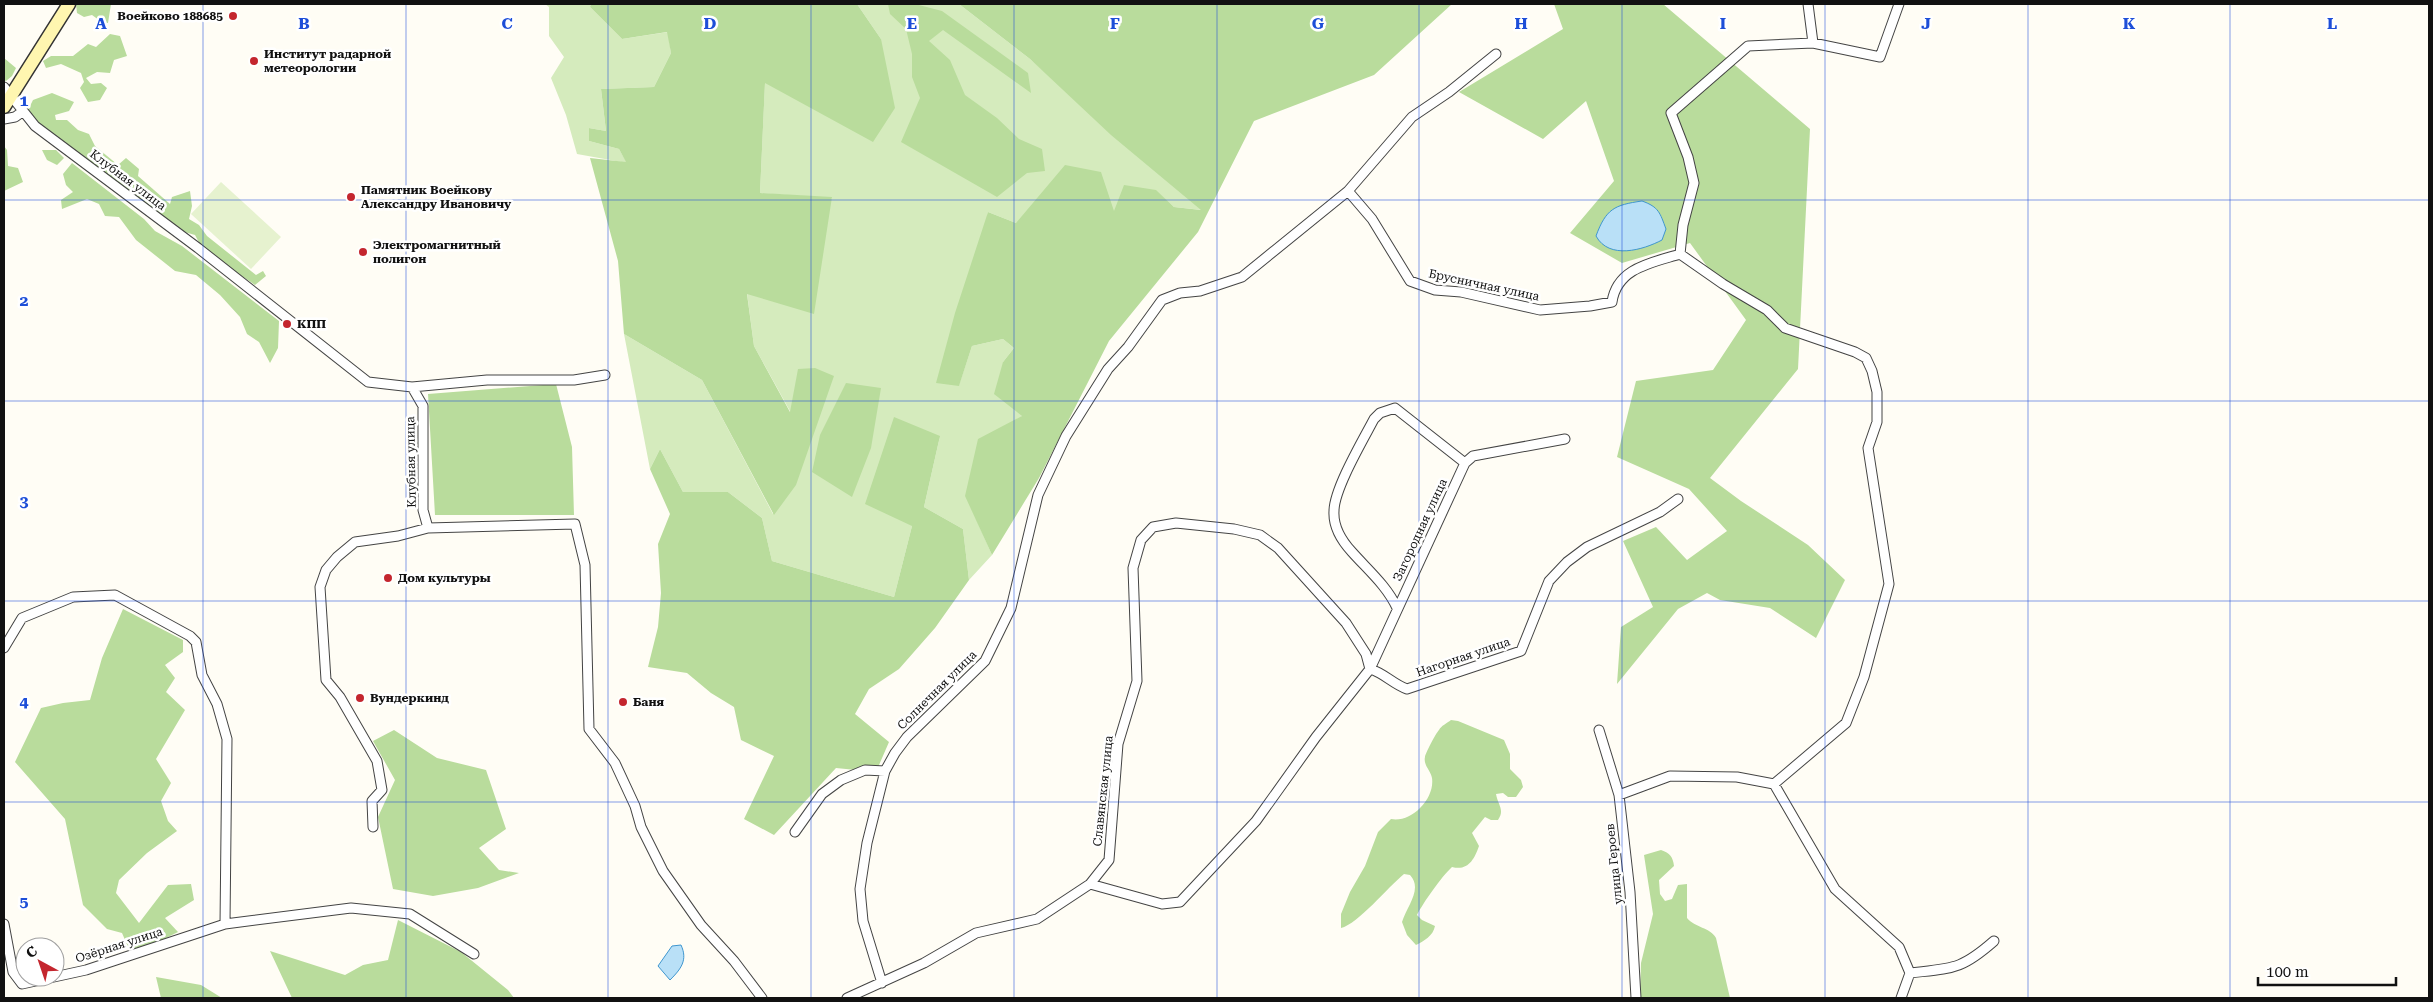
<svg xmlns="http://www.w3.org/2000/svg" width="2433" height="1002" viewBox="0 0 2433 1002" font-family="'Roboto Serif',serif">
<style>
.green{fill:#d5ebbd}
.forest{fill:#b9dc9c}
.pitch{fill:#e6f2cf}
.water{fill:#b9e0f7;stroke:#3f96cf}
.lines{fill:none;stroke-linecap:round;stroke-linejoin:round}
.street-casing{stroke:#444;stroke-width:11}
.secondary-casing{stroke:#333;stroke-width:15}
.street{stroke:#fff;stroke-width:9}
.secondary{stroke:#fff6b0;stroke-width:12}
.grid{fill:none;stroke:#1d4ed8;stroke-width:1;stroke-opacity:0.55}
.poi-dot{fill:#c4262e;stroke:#fff;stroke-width:2}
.labels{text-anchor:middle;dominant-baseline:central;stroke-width:5;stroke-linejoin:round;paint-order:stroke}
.poi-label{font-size:12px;font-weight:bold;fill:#111;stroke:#fff;text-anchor:start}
.street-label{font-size:12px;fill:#111;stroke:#fff}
.grid-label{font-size:16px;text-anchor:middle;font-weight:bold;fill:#1d4ed8;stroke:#fff;stroke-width:5;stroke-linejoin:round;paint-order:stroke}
</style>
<rect width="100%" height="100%" fill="#fffdf5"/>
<!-- green -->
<path class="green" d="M545 4H591L590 7 622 39 668 32 671 53 654 87 601 89 606 131 589 128V141L619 149 627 163 577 154 566 115 551 78 564 57 549 36V7Z
M857 4H959L1030 59 1202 210 1174 207 1155 190 1115 212 1016 223 988 212 959 385 972 346 1003 339 1014 348 1003 362 1022 416 966 496 992 555 969 580 963 529 924 507 940 436 912 526 894 597 772 561 762 518 728 492H683L660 449 650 469 624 334 702 380 773 514 791 413 754 346 747 293 832 198 760 193 765 82 881 39Z"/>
<!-- forest -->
<path class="forest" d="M76 4H111L108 23H103L92 15 84 17 77 13Z
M591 4H857L881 39 895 108 873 142 765 83 760 193 832 197 814 314 747 294 754 346 790 412 798 369 815 368 834 376 796 485 774 515 702 380 624 334 618 261 590 158 626 162 619 149 589 141V128L606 131 601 89 654 87 671 53 667 32 622 39 590 7Z
M888 4H915L942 11 1028 73 1031 93 943 30 929 41 950 60 965 95 997 118 1019 139 1042 149 1045 171 1027 173 997 197 901 142 920 98 912 77V54L906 29 890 14Z
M959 4H1452L1374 75 1254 121 1198 232 1109 341 1039 478 992 555 965 496 978 439 1022 416 994 394 1003 362 1014 348 1003 339 972 346 959 386 936 383 955 313 988 212 1016 223 1065 165 1101 172 1114 211 1124 185 1156 190 1174 207 1201 210 1111 135 1030 59Z
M1554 4H1663L1810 129 1798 369 1710 478 1741 501 1808 545 1845 580 1816 638 1770 608 1720 600 1707 593 1678 609 1617 684 1621 627 1653 607 1623 541 1656 527 1687 560 1727 531 1689 489 1617 457 1636 381 1713 370 1746 320 1690 243 1622 263 1570 233 1614 181 1586 101 1543 139 1459 92 1563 29Z
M110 34 120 36 127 56 114 60 110 73 97 72 86 78 91 84 101 83 107 88 100 100 88 102 80 88 84 82 81 73 61 64 46 68 43 61 51 56H73L88 44 96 47Z
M4 58 16 68 12 76 6 81 4 80Z
M52 93 74 102 69 111 55 115 56 120H67L78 130 89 134 95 146 118 165 126 158 139 169 138 176 170 204 172 197 190 191 192 206 189 219 199 225 207 236 256 275 263 271 266 276 255 285C235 270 206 259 195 235L181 231 44 130 27 112 33 100Z
M4 146 7 150 8 166 18 168 23 182 4 191Z
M42 150H56L64 158 57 165 47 160Z
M72 163 144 219 155 231 182 246 279 321 278 348 270 363 259 342 247 334 240 317 220 295 196 275 175 271 136 240 119 217 105 216 99 204 87 199 62 209 61 200 73 192 66 185 63 174Z
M846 383 881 388 871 448 852 497 812 472 820 435Z
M556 384 572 447 574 515H435L428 394Z
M894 417 940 436 924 507 963 529 969 580 935 628 899 669 869 689 855 714 889 742 876 772 836 768 774 835 744 819 774 756 741 740 734 707 711 693 687 673 648 667 658 627 661 593 658 544 670 514 650 469 660 449 683 492H728L762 518 772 561 894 597 912 526 865 504Z
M123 609 183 640V652L165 665 175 678 166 692 185 710 156 759 171 783 161 801 168 821 177 831 147 853 119 880 116 893 139 923 168 885 191 884 194 900 165 918 178 932 138 952 129 949 122 933 107 929 83 905 65 819 15 762 41 708 63 703 90 700 102 658Z
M1451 720 1458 721 1504 740 1510 754V769L1521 780 1523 787 1516 797H1508L1503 793 1496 794C1498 805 1505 810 1498 820H1491L1485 817 1472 833 1479 846C1474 860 1468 871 1452 867 1442 876 1423 903 1417 915L1422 920 1435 926C1433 936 1424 941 1416 945L1407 935 1402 922C1407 906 1423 889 1410 875L1404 874C1388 887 1358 924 1341 928V914L1350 892 1365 866 1378 832 1391 819C1411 823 1435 799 1432 778 1431 771 1423 765 1425 757 1425 754 1436 733 1439 730 1441 726 1447 723 1451 720Z
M394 730 437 758 486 770 506 829 479 848 499 870 519 873 478 888 433 896 393 889 378 817 395 780 373 741Z
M1661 850C1670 853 1673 857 1674 866L1659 880 1660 894 1665 901 1672 899 1678 885 1687 884V918C1695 928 1710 927 1716 938L1730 998H1640L1641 963 1653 914 1644 855Z
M398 920 461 952 508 990 514 998H292L270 951 345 975 363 965 388 960Z
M156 977 201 985 222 998H161Z"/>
<!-- pitch -->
<path class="pitch" d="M221 182 281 237 251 269 191 214Z"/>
<!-- water -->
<path class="water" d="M1642 201C1659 207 1660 213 1666 229L1662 240C1643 250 1609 260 1596 236 1606 209 1614 205 1642 201Z
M681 945C688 960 681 969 670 980L658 966 672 946Z"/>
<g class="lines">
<defs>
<path id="street" d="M1808 4 1813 43
M4 87 35 126 198 248 368 382 412 387 487 380H574L605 375
M4 119 15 117 22 112
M1348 191 1412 117 1449 92 1496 54
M1680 254 1683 225 1694 183 1688 157 1671 113 1748 46 1813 43 1880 57 1899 4
M412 387 423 406V510L428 528
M1565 439 1473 456 1465 463 1370 669C1384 673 1393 684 1407 689L1521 651 1549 581 1567 562 1587 547 1660 512 1678 499
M1397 608C1387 586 1368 570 1352 552 1341 540 1333 527 1334 511 1334 489 1363 440 1374 419L1380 413 1395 408 1465 463
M4 648 22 618 73 597 115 595 190 636 196 642 202 675 217 704 227 739 225 924 351 908 410 914 474 954
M1599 730 1619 795 1630 892 1636 998
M1774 784 1835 889 1899 947 1910 973 1901 998
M1619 795 1670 776 1737 777 1774 784 1846 723 1864 677 1889 584 1868 448 1877 422V392L1872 371 1866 358 1855 352 1785 328 1767 310 1723 284 1680 254
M373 827 372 801 382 790 377 761 340 697 326 680 320 587 326 570 337 557 355 542 398 536 428 528 575 524 585 565 589 729 615 763 635 806 641 827 663 871 701 925 734 961 762 998
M795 832 822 794 841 780 865 770 885 771
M4 924 13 972 22 984 86 970 225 924
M1910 973C1953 968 1961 970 1994 941
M882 983 863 921 860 889 867 843 885 771 895 753 907 737 985 661 1011 608 1038 495 1066 436 1108 369 1128 347 1162 300 1180 293 1200 291 1242 277 1348 191 1372 219 1410 281 1435 290 1461 292 1540 310 1590 306 1612 302C1617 268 1651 263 1680 254
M847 998 924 963 976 933 1037 919 1090 884 1109 860 1118 744 1137 681 1133 568 1141 540 1153 527 1176 523 1234 529 1260 535 1278 548 1346 623 1366 654 1370 669 1316 737 1256 821 1180 902 1162 904 1090 884"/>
<path id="secondary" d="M4 107 69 4"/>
</defs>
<!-- street casing -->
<use href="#street" class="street-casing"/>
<!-- secondary casing -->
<use href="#secondary" class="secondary-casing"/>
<!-- street -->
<use href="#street" class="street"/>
<!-- secondary -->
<use href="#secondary" class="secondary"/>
</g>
<!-- grid -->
<path class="grid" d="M203 4V998M406 4V998M608 4V998M811 4V998M1014 4V998M1217 4V998M1419 4V998M1622 4V998M1825 4V998M2028 4V998M2230 4V998M4 200H2429M4 401H2429M4 601H2429M4 802H2429"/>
<!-- markers -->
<g class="poi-dot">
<circle cx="233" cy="16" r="5"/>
<circle cx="254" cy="61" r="5"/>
<circle cx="351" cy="197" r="5"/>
<circle cx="363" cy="252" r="5"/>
<circle cx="287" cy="324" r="5"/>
<circle cx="388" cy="578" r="5"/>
<circle cx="360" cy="698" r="5"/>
<circle cx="623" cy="702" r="5"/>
</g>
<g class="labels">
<!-- poi labels -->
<g class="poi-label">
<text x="223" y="16" text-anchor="end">Воейково 188685</text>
<text x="264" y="54">Институт радарной<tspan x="264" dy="14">метеорологии</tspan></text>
<text x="361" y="190">Памятник Воейкову<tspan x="361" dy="14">Александру Ивановичу</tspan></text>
<text x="373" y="245">Электромагнитный<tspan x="373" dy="14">полигон</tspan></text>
<text x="297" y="324">КПП</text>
<text x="398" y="578">Дом культуры</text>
<text x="370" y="698">Вундеркинд</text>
<text x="633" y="702">Баня</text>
</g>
<!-- street labels -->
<g class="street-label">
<text transform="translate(128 180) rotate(37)">Клубная улица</text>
<text transform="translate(1484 285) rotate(12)">Брусничная улица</text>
<text transform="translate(411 462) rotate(-91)">Клубная улица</text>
<text transform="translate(1420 530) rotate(-65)">Загородная улица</text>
<text transform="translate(1463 657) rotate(-19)">Нагорная улица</text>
<text transform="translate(937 690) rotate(-45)">Солнечная улица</text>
<text transform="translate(1103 791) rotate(-84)">Славянская улица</text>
<text transform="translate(1614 864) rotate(-96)">улица Героев</text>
<text transform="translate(119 945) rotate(-18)">Озёрная улица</text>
</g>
</g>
<g class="grid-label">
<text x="101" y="29">A</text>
<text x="304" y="29">B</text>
<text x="507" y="29">C</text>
<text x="710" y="29">D</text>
<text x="912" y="29">E</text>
<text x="1115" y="29">F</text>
<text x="1318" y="29">G</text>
<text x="1521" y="29">H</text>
<text x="1723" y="29">I</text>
<text x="1926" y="29">J</text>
<text x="2129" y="29">K</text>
<text x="2332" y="29">L</text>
<text x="24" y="106">1</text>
<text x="24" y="306">2</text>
<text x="24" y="507">3</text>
<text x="24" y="707">4</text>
<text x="24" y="907">5</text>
</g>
<!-- border -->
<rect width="2433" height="1002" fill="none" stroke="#111111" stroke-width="10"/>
<!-- north arrow -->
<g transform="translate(40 962) rotate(320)"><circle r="24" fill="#ffffff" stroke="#a0a0a0"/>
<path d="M0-4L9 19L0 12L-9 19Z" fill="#c4262e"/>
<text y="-8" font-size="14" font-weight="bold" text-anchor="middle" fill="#111111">С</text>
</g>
<!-- scale -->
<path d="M2258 977v8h138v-8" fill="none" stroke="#111111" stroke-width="2.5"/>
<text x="2266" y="977" font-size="15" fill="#111111" stroke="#ffffff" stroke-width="4" paint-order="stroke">100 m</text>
</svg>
